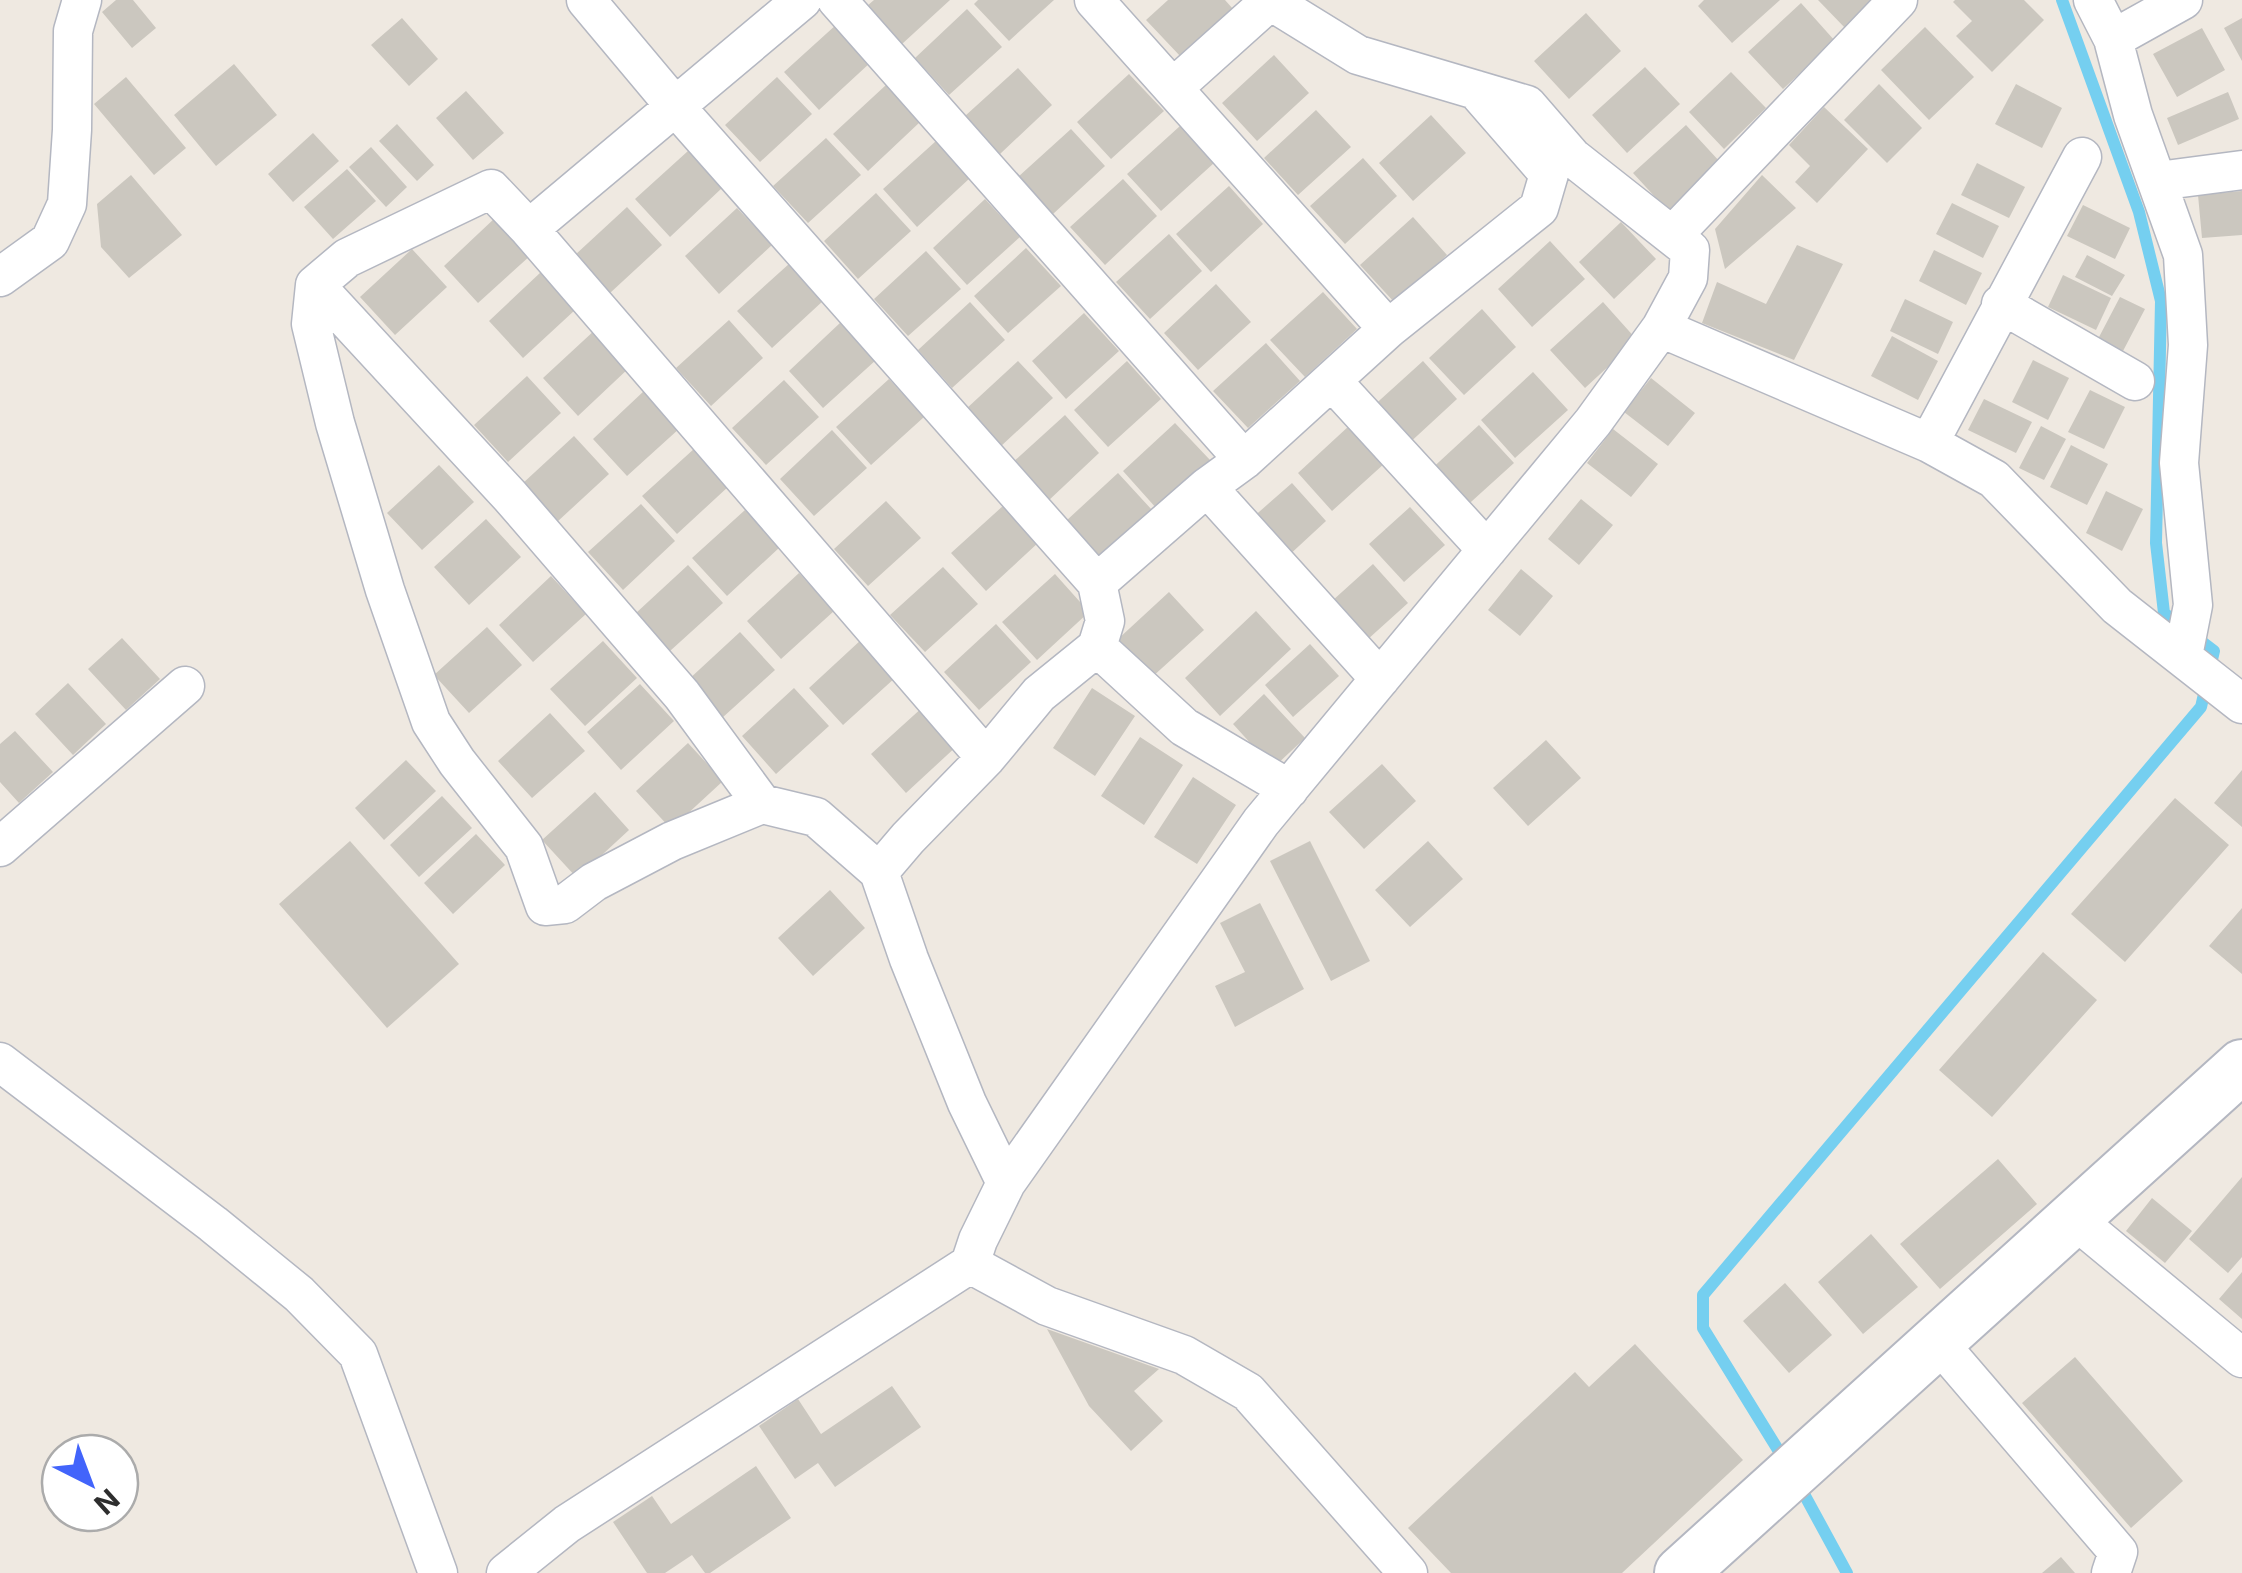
<svg xmlns="http://www.w3.org/2000/svg" width="2242" height="1573" viewBox="0 0 2242 1573" font-family="Inter,sans-serif">
<style>
.lines{fill:none;stroke-linecap:round;stroke-linejoin:round}
.stream{stroke:#75cff0;stroke-width:12}
.building{fill:#cbc7bf}
.street-casing{stroke:#b4b7c1;stroke-width:41}
.secondary-casing{stroke:#b4b7c1;stroke-width:56}
.street{stroke:#fff;stroke-width:38}
.secondary{stroke:#fff;stroke-width:52}
</style>
<rect width="100%" height="100%" fill="#efe9e1"/>
<g class="lines">
<!-- stream -->
<path class="stream" d="M1785 1461 1703 1328V1295L2201 707 2214 651 2164 613 2156 543 2161 301 2139 212 2062 0
M1798 1483 1847 1573"/>
</g>
<!-- building -->
<path class="building" d="M116 0H133L156 28 132 48 102 12Z
M874 0H950L902 44 867 6Z
M978 0H1054L1009 41 974 4Z
M1168 0H1225L1233 9 1181 57 1146 20Z
M1704 0H1780L1732 43 1698 6Z
M1818 0H1876L1846 29Z
M1955 0H2024L2044 20 1992 72 1956 36 1972 21 1953 2Z
M1801 3 1835 41 1783 89 1748 52Z
M967 9 1002 47 949 95 915 58Z
M1586 13 1621 51 1569 99 1534 61Z
M402 18 438 59 409 86 371 45Z
M2242 18V61L2224 28Z
M837 24 871 62 819 110 784 72Z
M1925 27 1974 77 1929 120 1881 70Z
M2202 28 2225 70 2177 97 2153 54Z
M1274 55 1309 93 1257 141 1222 103Z
M234 64 277 115 216 166 174 115Z
M1645 67 1680 104 1627 153 1592 115Z
M1018 68 1052 105 1000 154 965 116Z
M1731 72 1766 108 1724 149 1689 112Z
M1129 74 1164 111 1111 159 1077 122Z
M126 77 186 148 154 175 94 104Z
M777 77 812 114 760 162 725 125Z
M1879 84 1922 128 1887 163 1844 120Z
M2016 84 2062 108 2042 148 1995 124Z
M886 85 920 122 868 171 833 134Z
M466 91 504 133 473 160 436 118Z
M2228 92 2239 119 2178 145 2167 118Z
M1824 107 1868 149 1817 203 1795 182 1810 166 1789 145Z
M1316 110 1351 147 1298 195 1264 158Z
M1431 115 1466 153 1413 201 1379 163Z
M397 124 434 165 417 181 379 141Z
M1686 125 1720 162 1668 211 1633 173Z
M1180 126 1214 163 1161 211 1127 174Z
M1071 129 1105 166 1053 214 1018 177Z
M313 133 339 161 293 202 268 174Z
M826 138 861 175 808 223 773 186Z
M936 141 970 178 917 227 883 189Z
M371 147 407 187 386 207 349 167Z
M688 151 722 188 670 237 635 199Z
M1363 158 1397 196 1345 244 1310 206Z
M1977 163 2025 187 2009 218 1961 195Z
M347 169 376 201 333 239 304 207Z
M131 175 182 235 129 278 101 247 97 204Z
M1762 175 1796 208 1725 269 1715 229Z
M1123 179 1157 216 1105 265 1070 227Z
M1229 186 1263 224 1211 272 1176 234Z
M2242 191V235L2202 238 2198 195Z
M876 193 911 231 858 279 824 241Z
M985 199 1020 237 967 285 933 248Z
M1952 203 1999 226 1983 258 1936 234Z
M2083 205 2130 228 2115 259 2067 236Z
M627 207 662 245 610 293 575 255Z
M737 208 772 245 719 294 685 256Z
M496 217 531 255 478 303 444 266Z
M1413 217 1447 255 1395 303 1360 265Z
M1621 222 1656 259 1614 299 1579 262Z
M1169 234 1202 271 1150 319 1116 282Z
M1550 241 1585 279 1532 327 1498 289Z
M1797 245 1843 264 1794 360 1702 323 1717 282 1766 304Z
M1026 248 1061 286 1008 333 974 296Z
M412 249 447 287 395 335 360 297Z
M1934 250 1982 273 1966 305 1919 281Z
M926 251 961 289 908 336 874 299Z
M2087 255 2125 275 2112 296 2075 277Z
M790 263 824 300 772 348 737 311Z
M541 272 575 310 523 358 489 321Z
M2063 275 2111 298 2096 330 2048 307Z
M1216 284 1251 322 1198 370 1164 333Z
M1323 292 1357 329 1305 377 1270 340Z
M2120 297 2145 309 2123 351 2098 339Z
M1905 299 1953 322 1938 354 1890 331Z
M970 302 1005 340 952 388 918 350Z
M1603 302 1637 340 1585 388 1550 350Z
M1482 309 1516 347 1464 395 1429 358Z
M1084 313 1119 351 1066 399 1032 361Z
M729 320 763 358 711 406 676 368Z
M841 322 876 360 823 408 789 371Z
M596 329 630 367 578 416 543 378Z
M1892 336 1938 361 1918 400 1871 376Z
M1266 343 1300 381 1248 428 1213 391Z
M2033 360 2069 378 2048 420 2012 402Z
M1018 361 1053 398 1000 447 966 409Z
M1127 361 1161 399 1108 447 1074 410Z
M1423 361 1457 399 1405 447 1370 409Z
M1533 372 1568 410 1515 458 1481 420Z
M527 376 561 413 508 462 474 425Z
M1651 378 1695 413 1668 446 1624 412Z
M889 379 924 417 871 465 836 427Z
M784 380 819 417 766 465 732 428Z
M645 390 680 428 627 476 593 439Z
M2090 390 2125 407 2104 449 2068 432Z
M1984 399 2032 422 2016 453 1968 430Z
M1065 415 1099 453 1047 502 1012 463Z
M1175 423 1210 460 1157 509 1123 471Z
M1350 425 1385 463 1332 511 1298 473Z
M1479 425 1514 463 1461 511 1427 473Z
M2041 426 2066 439 2044 480 2019 468Z
M1613 429 1658 464 1631 497 1587 463Z
M832 430 867 468 814 516 780 479Z
M574 436 609 474 557 522 522 484Z
M2071 445 2108 464 2087 505 2050 487Z
M695 448 729 486 677 534 642 496Z
M439 465 474 502 422 550 387 513Z
M1118 473 1152 510 1100 558 1066 521Z
M1292 483 1326 521 1286 558 1251 519Z
M2106 491 2143 509 2122 551 2086 533Z
M1581 499 1613 525 1579 565 1548 539Z
M886 501 921 538 868 586 834 549Z
M641 504 675 541 623 590 588 552Z
M1004 505 1039 542 986 591 951 553Z
M1410 507 1445 545 1404 582 1369 544Z
M745 510 780 547 727 596 692 558Z
M486 519 521 557 469 605 434 567Z
M1373 564 1408 603 1367 640 1332 601Z
M688 565 723 603 670 651 636 613Z
M943 567 978 604 925 652 890 615Z
M1521 569 1553 596 1520 636 1488 610Z
M799 573 834 611 781 659 747 621Z
M1055 574 1089 612 1037 660 1002 622Z
M551 576 586 614 533 662 499 625Z
M1169 592 1204 630 1151 678 1117 640Z
M1256 611 1291 649 1220 716 1185 678Z
M996 624 1031 662 979 710 944 672Z
M487 627 522 665 469 713 434 675Z
M740 632 775 670 722 718 687 681Z
M122 638 160 679 126 710 88 669Z
M862 639 896 677 843 725 809 688Z
M603 641 637 678 585 726 550 689Z
M1310 644 1339 676 1293 717 1265 685Z
M68 683 106 724 73 755 35 714Z
M640 684 674 721 621 770 587 732Z
M794 688 829 726 776 774 742 736Z
M1092 688 1135 716 1095 776 1053 748Z
M1264 694 1305 738 1273 768 1233 724Z
M924 706 959 744 906 793 871 754Z
M550 713 585 751 532 798 498 761Z
M15 731 53 772 19 803 0 782V744Z
M1140 737 1183 765 1144 825 1101 796Z
M1546 740 1581 778 1528 826 1493 788Z
M688 743 723 781 671 829 636 791Z
M406 760 436 791 384 840 355 808Z
M1382 764 1416 801 1364 849 1329 812Z
M2242 770V827L2214 803Z
M1193 777 1236 805 1197 864 1154 837Z
M595 792 629 830 577 878 542 840Z
M442 796 472 828 419 877 390 845Z
M2175 798 2229 845 2125 962 2071 914Z
M476 834 505 865 453 914 424 883Z
M350 841 459 964 387 1028 279 904Z
M1310 841 1370 961 1331 981 1270 861Z
M1428 841 1463 879 1410 927 1375 890Z
M830 890 865 928 813 976 778 938Z
M1260 903 1304 989 1235 1027 1215 986 1245 972 1220 923Z
M2242 908V974L2209 946Z
M2043 952 2097 1000 1992 1117 1939 1070Z
M1998 1159 2037 1204 1940 1289 1900 1244Z
M2242 1177V1257L2228 1273 2189 1239Z
M2152 1198 2192 1231 2165 1263 2126 1231Z
M1871 1234 1918 1287 1863 1334 1818 1282Z
M2242 1272V1319L2219 1299Z
M1785 1283 1832 1335 1789 1373 1743 1321Z
M1047 1329 1159 1369 1134 1391 1163 1421 1131 1451 1089 1406Z
M1635 1344 1743 1460 1622 1573H1451L1408 1528 1575 1372 1589 1387Z
M2075 1357 2183 1481 2131 1528 2022 1403Z
M892 1386 921 1427 835 1487 818 1463 795 1479 759 1426 798 1399 821 1434Z
M756 1466 791 1518 710 1573H705L692 1555 665 1573H647L613 1522 652 1496 671 1524Z
M2061 1557 2075 1573H2042Z"/>
<g class="lines">
<defs>
<path id="street" d="M586 0 674 105 1097 583
M802 0 529 229 491 189 347 258 315 285 311 324 335 423 385 590 431 722 457 762 524 847 545 906 565 904 594 882 672 841 762 804 816 817 879 872 909 959 967 1103 1006 1183
M837 0 1244 460
M1094 0 1388 329
M2093 0 2113 39 2133 115 2183 255 2188 345 2179 463 2193 605 2183 656
M2113 39 2183 0
M1173 88 1270 1
M2158 181 2242 170
M529 229 986 758
M1673 235 1898 0
M0 277 50 241 67 204 72 130 73 31 82 0
M315 285 510 496 682 695 762 804
M2001 304 2135 381
M1661 328 1929 443 1994 479 2117 606 2242 704
M1332 381 1487 550
M1929 443 2082 157
M1207 487 1380 679
M1097 647 1184 727 1289 789
M0 847 185 686
M879 872 908 838 986 758 1039 694 1097 647 1105 621 1097 583 1207 487 1244 460 1388 329 1539 208 1549 174 1476 90
M0 1062 213 1224 299 1294 358 1354 438 1573
M2073 1218 2242 1358
M970 1264 1047 1306 1184 1355 1248 1392 1408 1573
M1937 1341 2118 1552 2111 1573
M506 1573 567 1524 970 1264 978 1240 1006 1183 1261 822 1593 422 1661 328 1688 278 1690 250 1572 157 1527 105 1358 55 1269 0"/>
<path id="secondary" d="M1681 1573 2242 1066"/>
</defs>
<!-- street casing -->
<use href="#street" class="street-casing"/>
<!-- secondary casing -->
<use href="#secondary" class="secondary-casing"/>
<!-- street -->
<use href="#street" class="street"/>
<!-- secondary -->
<use href="#secondary" class="secondary"/>
</g>
<!-- north arrow -->
<g transform="translate(90 1483) rotate(138)"><circle r="48" fill="#ffffff" stroke="#ababab" stroke-width="2.5"/>
<path d="M0-8L18 38L0 25L-18 38Z" fill="#4264fb"/>
<text y="-15" font-size="28" font-weight="bold" text-anchor="middle" fill="#2e2e2e">N</text>
</g>
</svg>
